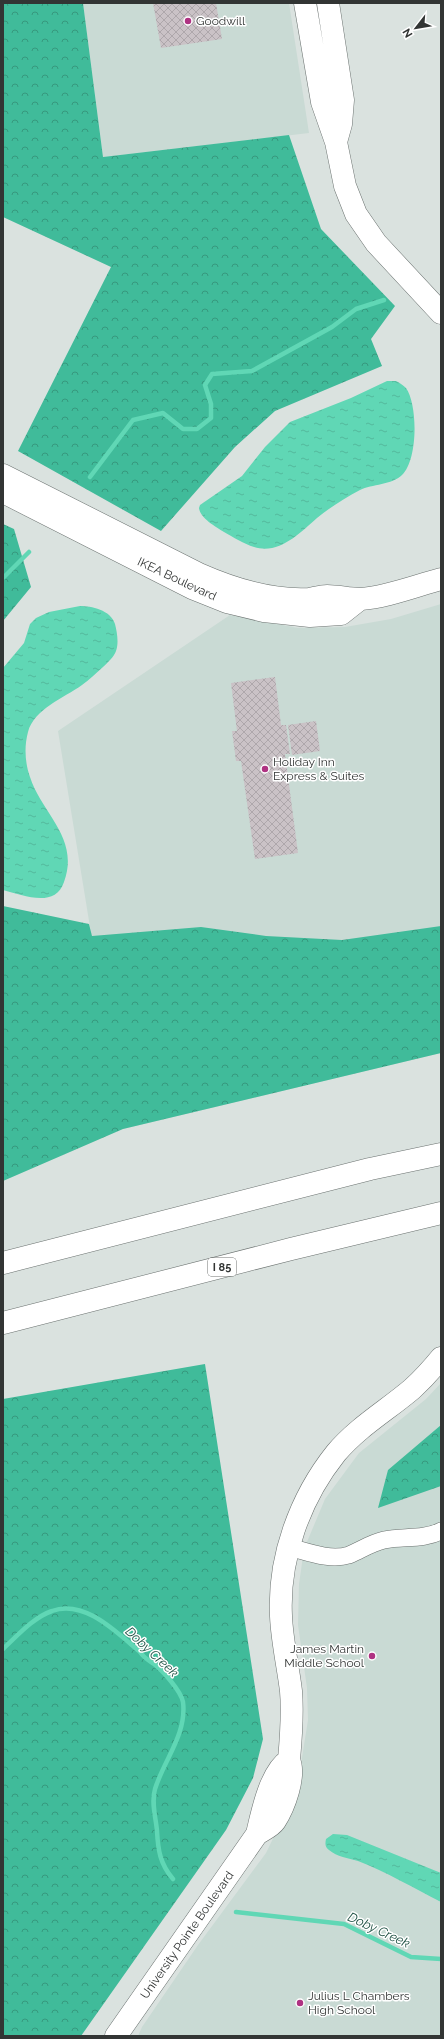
<svg xmlns="http://www.w3.org/2000/svg" width="444" height="2039" viewBox="0 0 444 2039" font-family="Raleway,sans-serif">
<style>
.built{fill:#c9dad4}
.forest{fill:url(#forest-crowns)}
.water{fill:url(#water-ripples)}
.lines{fill:none;stroke-linecap:round;stroke-linejoin:round}
.stream{stroke:#60d7b5;stroke-width:4.5}
.building{fill:url(#building-cross-hatch)}
.street-casing{stroke:#6b7270;stroke-width:18}
.secondary-casing{stroke:#6b7270;stroke-width:23}
.highway-casing{stroke:#6b7270;stroke-width:23}
.street{stroke:#fff;stroke-width:17}
.secondary{stroke:#fff;stroke-width:22}
.highway{stroke:#fff;stroke-width:22}
.poi-dot{fill:#af3282;stroke:#fff;stroke-width:1.5}
.labels{text-anchor:middle;dominant-baseline:central;stroke-width:3;stroke-linejoin:round;paint-order:stroke}
.shield{fill:#fff;stroke:#707271;stroke-width:1}
.shield-label{font-size:11px;font-weight:bold;fill:#323534}
.poi-label{font-size:12px;fill:#323534;stroke:#fff;text-anchor:start}
.street-label{font-size:12px;fill:#323534;stroke:#fff}
.water-label{font-size:13px;font-style:italic;fill:#1d5042;stroke:#fff}
</style>
<defs>
<pattern id="forest-crowns" width="20" height="18" patternUnits="userSpaceOnUse"><rect width="20" height="18" fill="#40bb9a"/><path d="M2 6a3 3 0 1 1 6 0M12 15a3 3 0 1 1 6 0" fill="none" stroke="#36997e"/></pattern>
<pattern id="water-ripples" width="26" height="14" patternUnits="userSpaceOnUse"><rect width="26" height="14" fill="#60d7b5"/><path d="M2 4q2-2 4 0t4 0M15 11q2-2 4 0t4 0" fill="none" stroke="#54b99c"/></pattern>
<pattern id="building-cross-hatch" width="8" height="8" patternUnits="userSpaceOnUse"><rect width="8" height="8" fill="#cac2c6"/><path d="M0 0l8 8M0 8l8-8" fill="none" stroke="#aea7ab"/></pattern>
</defs>
<rect width="100%" height="100%" fill="#dae2df"/>
<!-- built -->
<path class="built" d="M83 3H289L309 133 103 157Z
M441 604V1053L123 1129 58 731 230 615 298 628 345 627 391 619Z
M441 1383V2036H138L142 2027 198 1945 266 1853 297 1789 308 1720 307 1688 298 1625 299 1584 304 1549 325 1499 359 1453 426 1399Z"/>
<!-- forest -->
<path class="forest" d="M3 3H83L103 157 289 135 321 229 395 306 371 339 382 366 275 411 235 447 161 531 18 451 111 267 3 217Z
M3 524 14 529 31 587 3 621Z
M3 906 89 924 92 936 201 927 266 936 342 940 441 926V1053L123 1129 3 1181Z
M205 1364 263 1739 253 1778 226 1830 81 2036H3V1399Z
M441 1425V1486L378 1508 388 1470Z"/>
<!-- water -->
<path class="water" d="M387 381H396C400 383 403 385 406 388 418 405 418 460 402 475 392 485 372 484 360 490 345 498 329 508 317 518 300 533 279 555 254 547 244 544 233 537 224 532 216 527 200 518 199 508L200 505 242 476 265 447 290 422 351 398Z
M80 606C91 606 111 610 115 624 117 632 119 643 116 651 114 657 107 663 103 667 96 673 89 680 82 685 64 698 34 709 28 732 24 747 25 763 30 777 42 814 80 838 64 882 55 909 23 895 3 890V668L24 643 30 624 36 618 49 612Z
M333 1834 347 1835 441 1873V1902C414 1888 386 1872 358 1861 348 1858 337 1857 329 1850 325 1847 325 1844 326 1839Z"/>
<g class="lines">
<!-- stream -->
<path class="stream" d="M90 477 133 420 163 413 183 429H197L211 418V404L205 385 212 374 252 371 332 327 356 309 384 300
M3 578 29 552
M3 1649C17 1636 34 1617 52 1611 85 1599 117 1633 140 1652 144 1658 148 1660 154 1664 163 1671 181 1691 183 1702 187 1734 164 1760 155 1789 151 1803 156 1818 157 1831 158 1850 160 1864 173 1879
M236 1912 344 1924 411 1957 441 1959"/>
</g>
<!-- building -->
<path class="building" d="M153 3H216L222 39 161 48Z
M275 677 281 725H286L290 754H285L298 853 255 859 241 761H236L232 731H237L231 683Z
M316 721 320 751 292 755 288 725Z"/>
<g class="lines">
<defs>
<path id="street" d="M289 1547C308 1552 330 1561 349 1555 361 1550 371 1543 384 1540 403 1536 423 1540 441 1531"/>
<path id="secondary" d="M305 3 322 102 336 142 345 186 356 214 376 243 441 313
M328 3 343 100 341 124 336 142
M3 475 199 574C233 589 271 601 309 599 315 598 321 596 327 596 338 596 349 599 361 599 387 597 415 586 441 579
M3 492 192 588 227 602 264 611 310 616 341 614 360 599
M289 1760C270 1772 262 1813 257 1834 263 1830 271 1827 275 1821 284 1807 296 1776 289 1760 291 1738 293 1714 291 1691 288 1666 282 1641 281 1616 278 1558 300 1498 336 1453 358 1427 386 1411 412 1389 423 1379 432 1369 441 1358
M116 2036 257 1834"/>
<path id="highway" d="M3 1263 370 1169 441 1154
M3 1323 291 1249 441 1213"/>
</defs>
<!-- street casing -->
<use href="#street" class="street-casing"/>
<!-- secondary casing -->
<use href="#secondary" class="secondary-casing"/>
<!-- highway casing -->
<use href="#highway" class="highway-casing"/>
<!-- street -->
<use href="#street" class="street"/>
<!-- secondary -->
<use href="#secondary" class="secondary"/>
<!-- highway -->
<use href="#highway" class="highway"/>
</g>
<!-- markers -->
<g class="poi-dot">
<circle cx="188" cy="21" r="4"/>
<circle cx="265" cy="769" r="4"/>
<circle cx="372" cy="1656" r="4"/>
<circle cx="300" cy="2003" r="4"/>
</g>
<g class="labels">
<!-- shield labels -->
<rect class="shield" x="208" y="1258" width="28" height="18" rx="3"/>
<g class="shield-label">
<text x="222" y="1267">I 85</text>
</g>
<!-- poi labels -->
<g class="poi-label">
<text x="196" y="21">Goodwill</text>
<text x="273" y="762">Holiday Inn<tspan x="273" dy="14">Express &amp; Suites</tspan></text>
<text x="364" y="1649" text-anchor="end">James Martin<tspan x="364" dy="14">Middle School</tspan></text>
<text x="308" y="1996">Julius L Chambers<tspan x="308" dy="14">High School</tspan></text>
</g>
<!-- street labels -->
<g class="street-label">
<text transform="translate(177 579) rotate(25)">IKEA Boulevard</text>
<text transform="translate(187 1935) rotate(-55)">University Pointe Boulevard</text>
</g>
<!-- water labels -->
<g class="water-label">
<text transform="translate(152 1652) rotate(43)">Doby Creek</text>
<text transform="translate(379 1930) rotate(25)">Doby Creek</text>
</g>
</g>
<!-- border -->
<rect width="444" height="2039" fill="none" stroke="#323534" stroke-width="8"/>
<!-- north arrow -->
<g transform="translate(416 28) rotate(239)" stroke="#ffffff" stroke-width="3" paint-order="stroke">
<path d="M0-3L7 15L0 10L-7 15Z" fill="#323534"/>
<text y="-6" font-size="11" font-weight="bold" text-anchor="middle" fill="#323534">N</text>
</g>
</svg>
